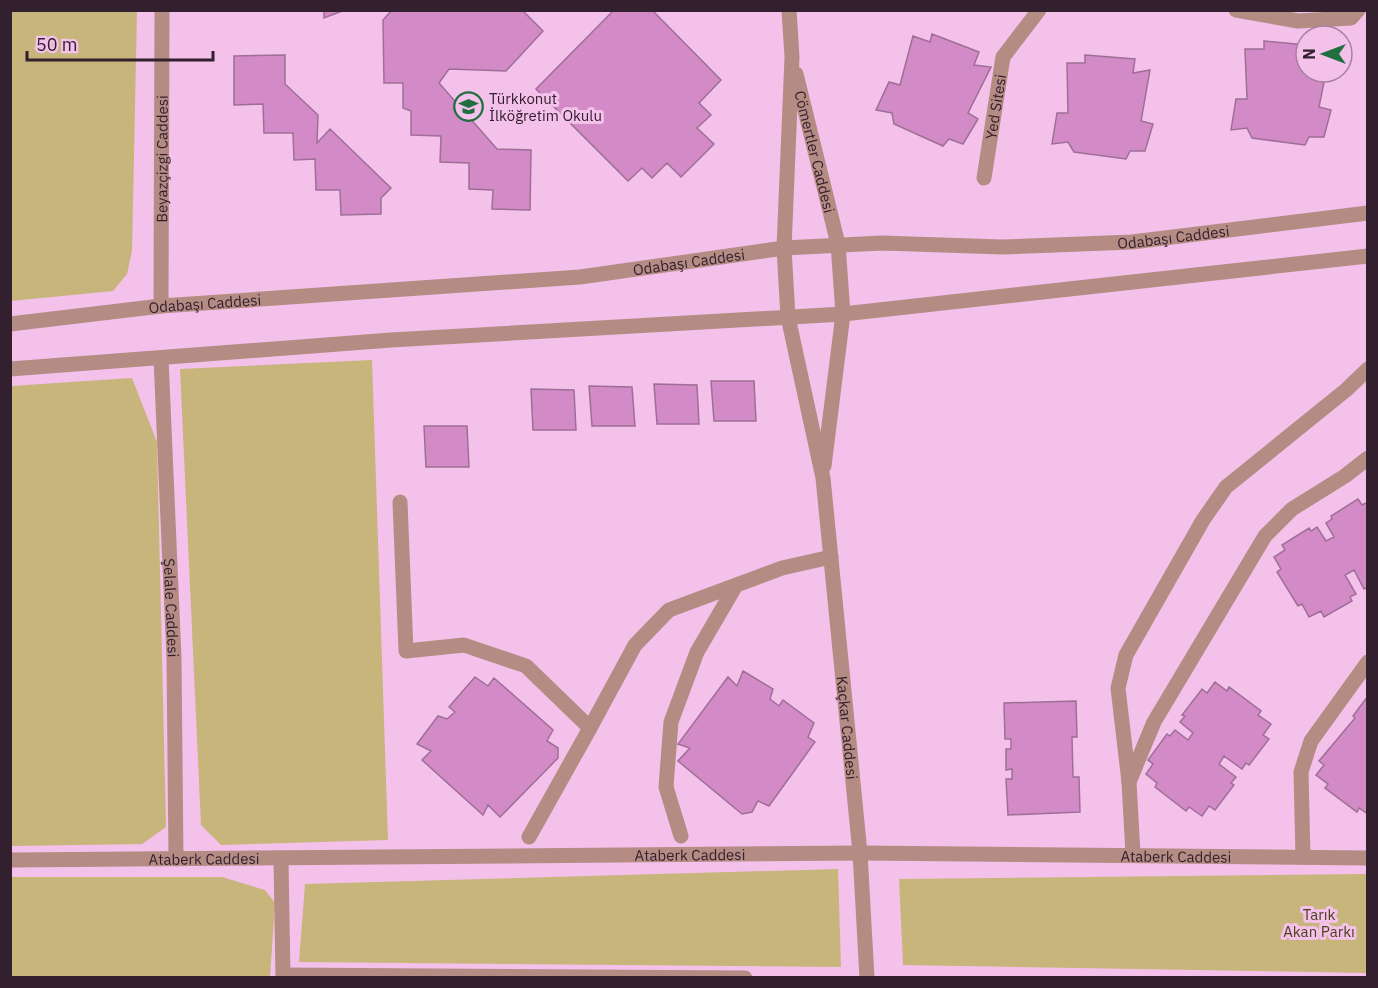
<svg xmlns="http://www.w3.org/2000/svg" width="1378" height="988" viewBox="0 0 1378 988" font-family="'IBM Plex Sans',sans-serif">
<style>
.green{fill:#c7b57b}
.building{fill:#d38bc7;stroke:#9e6f96;stroke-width:1.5}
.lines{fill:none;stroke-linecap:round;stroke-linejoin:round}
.street{stroke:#b58c83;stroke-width:15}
.labels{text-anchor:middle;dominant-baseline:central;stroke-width:6;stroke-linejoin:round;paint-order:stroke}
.poi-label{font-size:15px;fill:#33202f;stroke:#f4c1eb;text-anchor:start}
.street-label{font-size:15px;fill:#33202f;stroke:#f4c1eb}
.park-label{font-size:15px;fill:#4d421b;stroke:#f4c1eb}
</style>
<rect width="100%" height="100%" fill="#f4c1eb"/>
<!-- green -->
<path class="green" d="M11 10 137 11 132 251 127 274 113 291 11 301Z
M372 360 388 840 221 845 201 825 180 369Z
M132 378 157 442 166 827 142 844 11 846V386Z
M838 869 841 967 299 962 305 884Z
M1367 874V973L903 965 899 879Z
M10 877H222L265 890 275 903 270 977H11Z"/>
<!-- building -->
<path class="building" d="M324 10H345L324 18Z
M392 10H522L543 31 506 71 449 69 439 83 497 149 531 150 530 210 492 209 493 190 469 189V163L440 162 441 136 411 135V111L403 108V83H384L383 20Z
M614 10H652L721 80 699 103 711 115 697 128 714 144 681 177 667 163 652 178 642 168 628 181 536 89Z
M932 34 979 52 974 65 991 67 968 113 978 119 963 144 949 139 943 146 894 124 892 113 876 110 889 82 900 85 913 36 930 42Z
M1264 41 1306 45V72H1326L1319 107 1331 110 1324 137H1309L1305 145 1252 138 1247 128 1231 130 1236 99H1247L1245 49H1264Z
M285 55V84L318 115 317 143 330 129 391 188 381 198V214L341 215 340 190H316L315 159 294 160 293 133H264L263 104 234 105V56Z
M1085 55 1135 59 1133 73 1150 70 1141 121 1153 124 1145 151H1130L1126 159 1074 152 1068 142 1052 144 1057 113H1068L1067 63H1085Z
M711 381H754L756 421H714Z
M654 384 697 385 699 424H657Z
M589 386 632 387 635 426H592Z
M531 389 574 390 576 430H533Z
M424 426H467L469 467H426Z
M1358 499 1362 505 1368 502V587L1364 589 1354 570 1345 575 1356 594 1350 597 1352 601 1324 617 1321 611 1309 617 1302 604 1298 606 1277 572 1281 569 1274 557 1285 550 1282 545 1309 528 1311 531 1317 527 1326 541 1334 537 1326 523 1332 519 1331 516Z
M743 671 773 689 770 699 779 706 783 700 814 723 808 737 815 742 769 806 758 801 752 812 742 814 678 761 690 748 678 744 728 677 737 686Z
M475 677 488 686 494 678 553 730 547 741 558 748V758L500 817 488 805 483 815 422 760 431 751 417 744 438 716 447 719 455 712 449 707Z
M1215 682 1227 691 1229 687 1261 711 1258 715 1271 724 1263 735 1269 739 1249 765 1246 763 1242 769 1224 756 1219 764 1236 777 1231 783 1234 785 1215 810 1209 806 1202 816 1189 807 1186 811 1155 787 1157 783 1146 774 1153 764 1148 760 1167 734 1170 736 1175 730 1188 740 1193 733 1180 722 1185 716 1182 715 1202 689 1207 693Z
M1368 696V814L1359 808 1357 812 1325 788 1328 784 1316 775 1324 765 1319 761 1355 718 1353 716Z
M1076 701 1077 737H1072L1073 777H1079L1080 812 1008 815 1006 779H1012V769L1006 770V749H1011V739H1005L1004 703Z"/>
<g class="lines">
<!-- street -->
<g class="street">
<path id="s1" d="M789 10 792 57 784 248 788 317 823 478 860 853 867 978"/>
<path d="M1236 10 1298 21 1351 18 1358 10"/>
<path id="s2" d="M796 74 838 244 843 314 824 466"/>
<path id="s3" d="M984 178 1003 57 1039 10"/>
<path id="s4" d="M161 306 162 10"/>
<path id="s5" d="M10 324 161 306 580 277 784 248 882 243 1002 247 1132 242 1368 213"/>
<path id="s6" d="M161 358 174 658 176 859"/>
<path d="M10 369 391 340 843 314 1368 256"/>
<path d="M400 502 406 651 464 645 526 666 590 728 635 645 669 610 782 568 831 557"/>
<path d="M1129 782 1154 722 1265 536 1292 509 1345 476 1368 458"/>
<path d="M681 836 666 787 671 722 697 652 735 587"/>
<path d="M529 837 590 728"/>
<path d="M1133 854 1129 782 1118 688 1126 655 1203 520 1226 487 1346 390 1368 369"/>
<path d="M1303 857 1301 772 1311 741 1368 662"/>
<path d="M281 859 283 978"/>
<path id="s7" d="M10 860 860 853 1368 858"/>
<path d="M284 975 745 978"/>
</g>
</g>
<!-- icons -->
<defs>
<symbol id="school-ring" viewBox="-11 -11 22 22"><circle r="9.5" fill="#f4c1eb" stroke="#1f6f3f" stroke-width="1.5"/><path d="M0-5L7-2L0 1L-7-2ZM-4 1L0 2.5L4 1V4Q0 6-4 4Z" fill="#1f6f3f"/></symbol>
</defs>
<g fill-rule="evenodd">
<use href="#school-ring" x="452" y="90" width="33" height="33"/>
</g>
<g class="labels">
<!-- poi labels -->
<g class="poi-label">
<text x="489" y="98">Türkkonut<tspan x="489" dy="17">İlköğretim Okulu</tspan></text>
</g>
<!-- street labels -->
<g class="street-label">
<text stroke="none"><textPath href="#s3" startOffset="72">Yed Sitesi</textPath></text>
<text stroke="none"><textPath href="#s2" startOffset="80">Cömertler Caddesi</textPath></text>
<text stroke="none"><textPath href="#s4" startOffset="147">Beyazçizgi Caddesi</textPath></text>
<text stroke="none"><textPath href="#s5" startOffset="1168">Odabaşı Caddesi</textPath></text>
<text stroke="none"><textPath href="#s5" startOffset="682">Odabaşı Caddesi</textPath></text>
<text stroke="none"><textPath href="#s5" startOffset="196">Odabaşı Caddesi</textPath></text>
<text stroke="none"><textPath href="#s6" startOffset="250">Şelale Caddesi</textPath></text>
<text stroke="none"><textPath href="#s1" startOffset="723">Kaçkar Caddesi</textPath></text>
<text stroke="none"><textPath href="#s7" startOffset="680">Ataberk Caddesi</textPath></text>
<text stroke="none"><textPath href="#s7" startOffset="1166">Ataberk Caddesi</textPath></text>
<text stroke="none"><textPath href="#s7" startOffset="194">Ataberk Caddesi</textPath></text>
</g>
<!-- park labels -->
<g class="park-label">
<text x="1319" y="914">Tarık<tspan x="1319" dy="17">Akan Parkı</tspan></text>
</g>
</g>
<!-- border -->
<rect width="1378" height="988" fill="none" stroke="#33202f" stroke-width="24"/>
<!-- north arrow -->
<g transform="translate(1324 54) rotate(270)"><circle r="28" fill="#f4c1eb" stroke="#a781a0" stroke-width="1.5"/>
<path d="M0-4.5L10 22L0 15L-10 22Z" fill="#1f6f3f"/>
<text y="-9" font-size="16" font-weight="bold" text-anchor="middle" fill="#33202f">N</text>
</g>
<!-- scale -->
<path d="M27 51v9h186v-9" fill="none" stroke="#33202f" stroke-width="3"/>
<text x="36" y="51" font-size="18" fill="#33202f" stroke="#f4c1eb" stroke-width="4.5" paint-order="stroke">50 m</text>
</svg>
